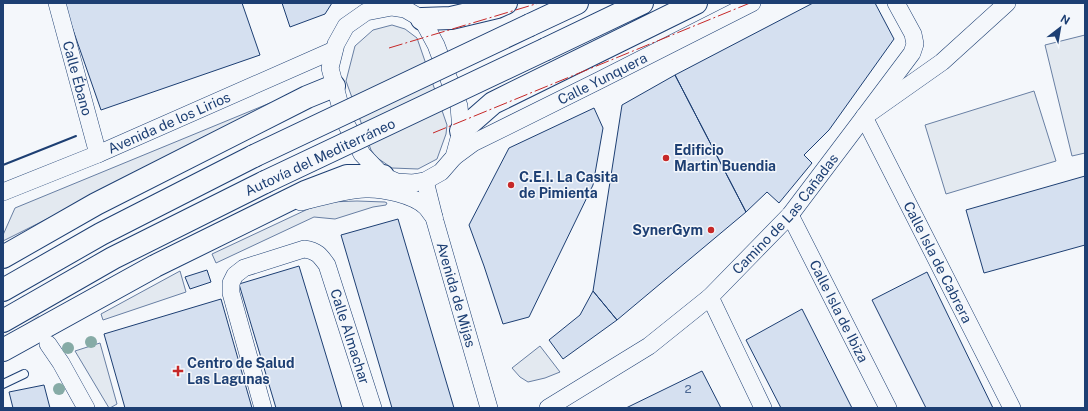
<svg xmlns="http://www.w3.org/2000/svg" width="1088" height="411" viewBox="0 0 1088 411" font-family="'Public Sans',sans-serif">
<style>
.green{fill:#e3e9f0;stroke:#687fa3}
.building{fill:#d5e0f0;stroke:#1d3f73}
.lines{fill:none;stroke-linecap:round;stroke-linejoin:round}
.street-tunnel{stroke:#c9d2e0;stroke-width:17;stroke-dasharray:17 8;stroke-linecap:butt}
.lane-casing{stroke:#1d3f73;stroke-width:10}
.street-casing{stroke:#1d3f73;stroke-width:18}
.highway-casing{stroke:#1d3f73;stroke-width:24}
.lane{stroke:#f4f7fb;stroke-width:8}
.street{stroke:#f4f7fb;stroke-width:17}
.highway{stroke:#f4f7fb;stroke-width:22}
.highway-bridge-casing{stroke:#1d3f73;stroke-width:24;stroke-linecap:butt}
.highway-bridge{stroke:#f4f7fb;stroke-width:22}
.wall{stroke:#1d3f73;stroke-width:2}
.power{stroke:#c62828;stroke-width:1;stroke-dasharray:14 3 2 3;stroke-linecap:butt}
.tree{fill:#86aba6}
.poi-dot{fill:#c62828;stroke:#f4f7fb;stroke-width:1.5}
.labels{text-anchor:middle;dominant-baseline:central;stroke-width:3;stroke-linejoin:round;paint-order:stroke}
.number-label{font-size:12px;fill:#4b6792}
.street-label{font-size:14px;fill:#1d3f73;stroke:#f4f7fb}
.poi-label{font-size:14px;font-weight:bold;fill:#1d3f73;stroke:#f4f7fb;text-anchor:start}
</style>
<rect width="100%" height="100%" fill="#f4f7fb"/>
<!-- green -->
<path class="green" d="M392 25 405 29 417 38 447 125 446 134 437 159 418 169 392 168 376 157 371 150 346 81 355 46 373 30Z
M1085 35V153L1072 156 1045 45Z
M1034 91 1056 161 946 194 925 125Z
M270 103 271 107 3 241V235L15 208Z
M357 201 385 202 387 203 386 205 373 207 335 219 314 217 216 263 212 254 308 209 329 202Z
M180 271 186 292 103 320 101 314Z
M100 343 117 404 110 408H109L75 351Z
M540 346 560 372 545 378 528 382 520 377 512 368Z"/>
<!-- building -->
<path class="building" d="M67 3H242L260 55 101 110 64 4Z
M282 3H332L325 14 290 27Z
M813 3H875L894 39 829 130 804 155 812 163 779 203 767 192 746 212 675 75Z
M675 75 746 212 617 320 593 291 622 105Z
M594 108 603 128 593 185 529 317 503 324 484 266 469 225 509 148Z
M1085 176V245L984 273 966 210Z
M398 219 454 408H392L341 235Z
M299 266 342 408H276L239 284Z
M207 270 211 282 190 289 185 277Z
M927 272 993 408H926L872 300Z
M593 291 617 320 563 359 549 340 580 315Z
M221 299 252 408H125L104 334Z
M802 309 852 408H781L746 340Z
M702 371 721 408H626Z
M44 385 50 408H13L9 392Z"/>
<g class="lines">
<!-- street-tunnel -->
<path class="street-tunnel" d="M3 279 45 339"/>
<defs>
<path id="lane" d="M3 384 24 374"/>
<g id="street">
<path id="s1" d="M57 3 98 154"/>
<path id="s2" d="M896 3 913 34 915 44 912 53 864 117 1012 408"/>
<path d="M392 7 405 9 422 19 436 45 459 106 461 131 454 157 441 172 425 181 413 183 397 182 383 176 362 154 344 120 330 68 336 44 346 26 366 12Z"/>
<path id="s3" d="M454 157 473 143 600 80 752 3"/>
<path id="s4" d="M425 181 435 221 489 408"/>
<path id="s5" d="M3 192 98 154 334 50"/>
<path d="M301 202C322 197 343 190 365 189 382 188 414 195 426 207 429 210 431 214 434 217"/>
<path id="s6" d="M790 215 888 408"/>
<path d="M710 297 763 408"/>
<path d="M48 344 61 363 86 408"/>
<path id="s7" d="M263 408 231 293V283L235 275 244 268 304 249C317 251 320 255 327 265L373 408"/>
<path id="s8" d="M548 408 649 346 710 297 790 215 864 117 942 62 1007 3"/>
</g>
<path id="highway" d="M422 19 451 18 497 7 506 3
M530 25 577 3
M546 49 642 3
M461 131 493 103 696 3
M3 257 96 204 307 97 334 86
M3 290 101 234 254 156
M3 321 113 258 265 182
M3 350 155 266 305 192 347 176H383"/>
</defs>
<!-- lane casing -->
<use href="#lane" class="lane-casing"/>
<!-- street casing -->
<use href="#street" class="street-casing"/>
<!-- highway casing -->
<use href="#highway" class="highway-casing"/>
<!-- lane -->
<use href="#lane" class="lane"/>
<!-- street -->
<use href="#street" class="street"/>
<!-- highway -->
<use href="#highway" class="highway"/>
<defs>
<path id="highway-bridge" d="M254 156 530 25
M265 182 546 49"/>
</defs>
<!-- highway-bridge casing -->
<use href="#highway-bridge" class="highway-bridge-casing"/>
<!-- highway-bridge -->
<use href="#highway-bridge" class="highway-bridge"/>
<!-- wall -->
<path class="wall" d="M3 165 76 136"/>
<!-- power -->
<path class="power" d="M389 48 539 3
M433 133 750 3"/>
</g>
<!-- trees -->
<g class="tree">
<circle cx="91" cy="342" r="6"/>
<circle cx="68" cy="348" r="6"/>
<circle cx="59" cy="389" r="6"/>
</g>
<!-- markers -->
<g class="poi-dot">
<circle cx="666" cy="158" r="4"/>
<circle cx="511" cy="185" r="4"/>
<circle cx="711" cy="230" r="4"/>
<path d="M176 365h4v4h4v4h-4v4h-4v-4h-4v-4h4z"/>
</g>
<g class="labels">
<!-- number labels -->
<g class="number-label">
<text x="688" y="389">2</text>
</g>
<!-- street labels -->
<g class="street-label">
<text stroke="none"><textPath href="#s1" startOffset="78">Calle Ébano</textPath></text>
<text stroke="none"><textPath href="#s3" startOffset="168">Calle Yunquera</textPath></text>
<text stroke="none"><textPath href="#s5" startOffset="180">Avenida de los Lirios</textPath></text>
<text transform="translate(320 157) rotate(-25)">Autovía del Mediterráneo</text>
<text stroke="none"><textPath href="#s8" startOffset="309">Camino de Las Cañadas</textPath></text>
<text stroke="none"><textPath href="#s2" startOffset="298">Calle Isla de Cabrera</textPath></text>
<text stroke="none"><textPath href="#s4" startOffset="118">Avenida de Mijas</textPath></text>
<text stroke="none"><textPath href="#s6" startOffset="108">Calle Isla de Ibiza</textPath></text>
<text stroke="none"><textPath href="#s7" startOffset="317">Calle Almachar</textPath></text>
</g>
<!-- poi labels -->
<g class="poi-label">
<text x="674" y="150">Edificio<tspan x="674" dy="16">Martin Buendia</tspan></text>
<text x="519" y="177">C.E.I. La Casita<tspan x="519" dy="16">de Pimienta</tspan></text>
<text x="703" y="230" text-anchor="end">SynerGym</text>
<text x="187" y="363">Centro de Salud<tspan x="187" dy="16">Las Lagunas</tspan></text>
</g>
</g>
<!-- border -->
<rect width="1088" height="411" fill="none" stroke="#1d3f73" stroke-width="8"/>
<!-- north arrow -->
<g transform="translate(1060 28) rotate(31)" stroke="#f4f7fb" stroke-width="3" paint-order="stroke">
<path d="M0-3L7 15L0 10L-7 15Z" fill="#1d3f73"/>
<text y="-6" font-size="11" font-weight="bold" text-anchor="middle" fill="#1d3f73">N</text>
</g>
</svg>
